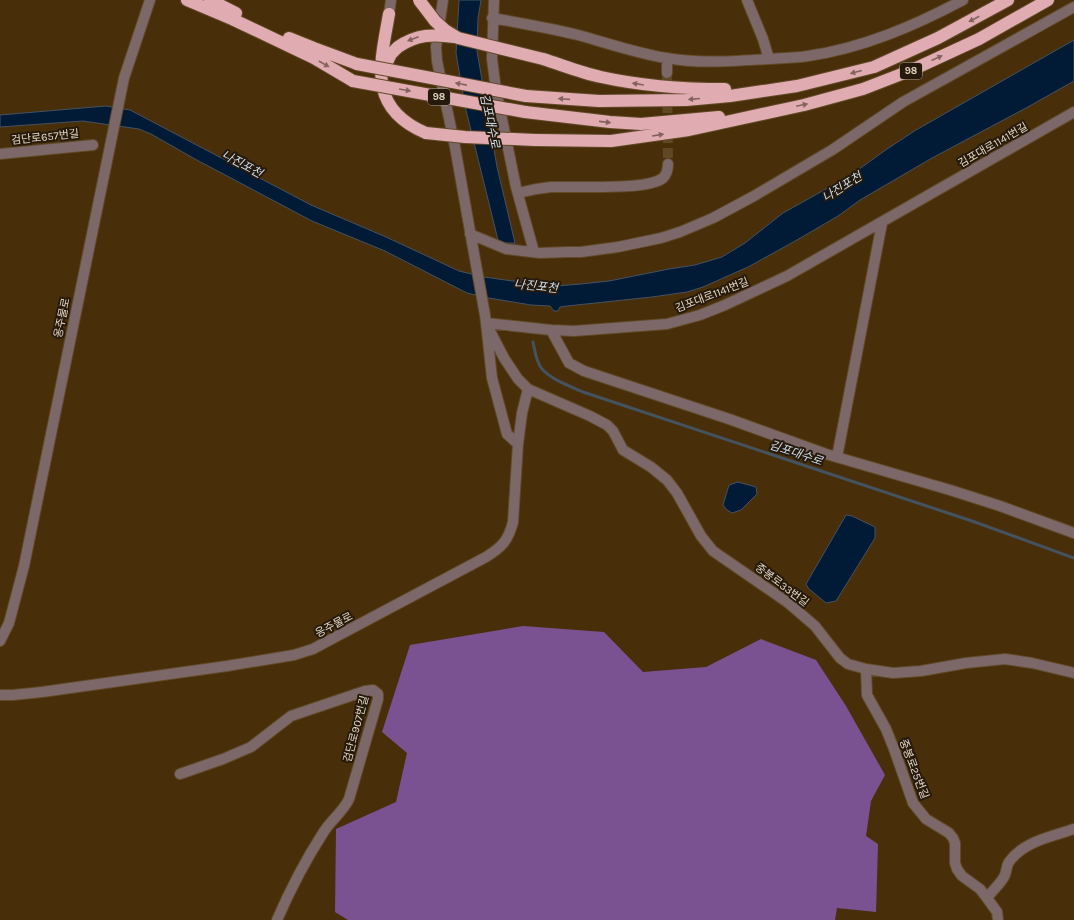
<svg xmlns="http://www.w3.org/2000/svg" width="1074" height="920" viewBox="0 0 1074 920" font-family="Karla,'Noto Sans KR',sans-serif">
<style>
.forest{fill:#7b5291}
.water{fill:#011a36;stroke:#455260}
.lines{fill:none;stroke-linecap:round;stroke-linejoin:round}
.stream{stroke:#455260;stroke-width:3}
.minor-tunnel{stroke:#604826;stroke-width:10;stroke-dasharray:10 5;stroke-linecap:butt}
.minor-casing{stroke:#614a28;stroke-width:12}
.highway-casing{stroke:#614a28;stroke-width:14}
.minor{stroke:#7d6869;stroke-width:10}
.highway{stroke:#e1acb1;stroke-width:12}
.highway-bridge-casing{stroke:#614a28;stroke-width:14;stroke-linecap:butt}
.highway-bridge{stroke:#e1acb1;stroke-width:12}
.oneway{fill:#83635e}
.labels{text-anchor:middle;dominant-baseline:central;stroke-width:4;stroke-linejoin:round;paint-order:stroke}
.shield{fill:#251a0b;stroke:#ab9e8c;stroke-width:1}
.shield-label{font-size:10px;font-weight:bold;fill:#e5d6c3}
.street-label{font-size:11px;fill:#e5d6c3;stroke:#251a0b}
.water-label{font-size:12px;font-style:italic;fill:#d1dfef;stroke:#251a0b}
</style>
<rect width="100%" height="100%" fill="#482f0a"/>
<!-- forest -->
<path class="forest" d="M523 626 604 632 643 672 706 667 761 639 816 660 846 706 885 775 871 801 866 836 878 844 876 912 837 908 835 920H348L335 912 336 829 396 802 407 753 382 732 410 645Z"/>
<!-- water -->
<path class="water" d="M459 0H481L478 18 477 51 497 167 515 243H505L498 240 465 106 456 53Z
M1074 40V81L1026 108 932 158 860 200 838 216 797 240 748 267 703 287 687 292 652 297 567 306 560 307 558 311H554L550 306 531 305 489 298 467 293 385 251 312 221 195 159 151 134 139 129 83 121 0 127V115L106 106 130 110 311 205 386 237 459 271 484 277 534 284 556 286 581 284 609 281 669 269 695 265 722 257 745 243 783 213 851 175 887 149 916 130Z
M738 482 756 487 757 494 741 510 732 513 727 510 723 505 729 485Z
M846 515 852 516 875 527V538L836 601 826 603 808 588 806 584Z"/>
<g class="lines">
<!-- stream -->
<path class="stream" d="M533 342C535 351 536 362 542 369 552 380 570 386 583 392L972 521 1074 558"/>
<!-- minor-tunnel -->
<path class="minor-tunnel" d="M667 73 668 164"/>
<defs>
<path id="minor" d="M443 0 436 47 437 61 455 147 485 315 486 323 504 358 518 379 528 389 590 416 607 425 613 431 623 450 651 467 667 480 677 493 701 536 713 551 787 602 815 626 840 658 848 664 866 669 893 673 921 671 966 663 1005 659 1032 663 1074 673
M494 0 492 59 496 90 516 187 534 252
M747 0 763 39 769 59
M389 14 391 0
M492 18C521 23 550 28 578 35 607 43 636 53 666 58 700 64 734 61 768 59 782 58 795 58 808 56 863 48 914 26 963 0
M667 58V73
M0 154 93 145
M518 193C529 190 540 188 551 187 573 186 647 191 663 178 667 174 668 168 668 164
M470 234 506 249 540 253 567 252H581L618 247 661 238 680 232 713 218 754 196 832 150 903 102 1074 7
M551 330 569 363 584 371 729 419 826 454 950 490 1000 506 1074 533
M518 444 507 434 492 378 486 323 551 330 574 331 667 324 700 315 725 305 787 276 1074 112
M837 457 882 223
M0 641 9 623 24 566 124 78 150 0
M866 669 867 695 886 729 894 749 913 803 926 819 949 833 953 838 955 843V863L957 869 962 876 980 889 987 898
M0 695H13L42 692 227 666 294 655 313 649 326 642 486 557C502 547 508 541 513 522L518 444 522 413 528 389
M180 774 223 759 251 747 291 716 365 691 373 690 378 694V699L349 799C343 812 330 821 323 833 305 861 290 890 277 920
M998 920 997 912 987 898C992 891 1000 884 1004 877 1007 872 1006 866 1009 862 1024 841 1051 837 1074 829"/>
<path id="highway" d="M187 0 232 19 314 58 353 81
M210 0 236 13
M389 14C380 65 367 108 426 133
M289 38 314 48 357 64
M543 59C562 65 582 73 601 77 642 86 683 89 725 89
M383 71 391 54 398 47
M526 96 599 101 686 100 730 96 797 86 874 67 938 38 1008 0
M525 112 610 122 641 124 719 117
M535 140 611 141 689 130 804 105 863 89 912 70 979 39 1048 0"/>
</defs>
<!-- minor casing -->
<use href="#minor" class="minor-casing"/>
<!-- highway casing -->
<use href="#highway" class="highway-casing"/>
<!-- minor -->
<use href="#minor" class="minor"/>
<!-- highway -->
<use href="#highway" class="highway"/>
<defs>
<path id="highway-bridge" d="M419 0 435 21 445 30 458 38 543 59
M398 47C417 34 433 34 455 37
M357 64 526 96
M353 81 525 112
M426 133 465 137 535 140"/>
</defs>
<!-- highway-bridge casing -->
<use href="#highway-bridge" class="highway-bridge-casing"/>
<!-- highway-bridge -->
<use href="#highway-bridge" class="highway-bridge"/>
</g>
<!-- one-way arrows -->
<defs><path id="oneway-solid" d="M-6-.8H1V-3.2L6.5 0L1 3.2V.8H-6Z"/></defs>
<g class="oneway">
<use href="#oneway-solid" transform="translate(974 19) rotate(152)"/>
<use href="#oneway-solid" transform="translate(413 39) rotate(159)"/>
<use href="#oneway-solid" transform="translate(937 58) rotate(-25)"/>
<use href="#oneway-solid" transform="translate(324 64) rotate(30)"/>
<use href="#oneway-solid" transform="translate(856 72) rotate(165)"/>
<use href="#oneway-solid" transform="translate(461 84) rotate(-169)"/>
<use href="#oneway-solid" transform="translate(638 84) rotate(-171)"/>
<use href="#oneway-solid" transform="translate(405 90) rotate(10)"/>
<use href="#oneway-solid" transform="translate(564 99) rotate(-176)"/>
<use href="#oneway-solid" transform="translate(694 99) rotate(175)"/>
<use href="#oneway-solid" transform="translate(802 105) rotate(-12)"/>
<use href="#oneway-solid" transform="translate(605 122) rotate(6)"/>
<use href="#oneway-solid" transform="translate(658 135) rotate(-9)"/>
</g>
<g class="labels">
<!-- shield labels -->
<g class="shield">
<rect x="900" y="63" width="22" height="16" rx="3"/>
<rect x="428" y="89" width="22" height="16" rx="3"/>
</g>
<g class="shield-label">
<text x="911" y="71">98</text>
<text x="439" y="97">98</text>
</g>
<!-- street labels -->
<g class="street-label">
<text transform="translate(45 137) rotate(-6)">검단로657번길</text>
<text transform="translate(993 145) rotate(-30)">김포대로1141번길</text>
<text transform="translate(712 295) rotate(-21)">김포대로1141번길</text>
<text transform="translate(62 318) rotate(-78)">옹주물로</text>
<text transform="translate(782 585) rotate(37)">중봉로33번길</text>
<text transform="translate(334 625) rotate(-28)">옹주물로</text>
<text transform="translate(356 729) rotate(-75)">검단로907번길</text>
<text transform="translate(914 769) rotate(69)">중봉로25번길</text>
</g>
<!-- water labels -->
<g class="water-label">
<text transform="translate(490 121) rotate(78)">김포대수로</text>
<text transform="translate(242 164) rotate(28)">나진포천</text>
<text transform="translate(842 187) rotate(-32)">나진포천</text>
<text transform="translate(536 286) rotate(6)">나진포천</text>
<text transform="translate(796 453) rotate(18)">김포대수로</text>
</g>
</g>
</svg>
